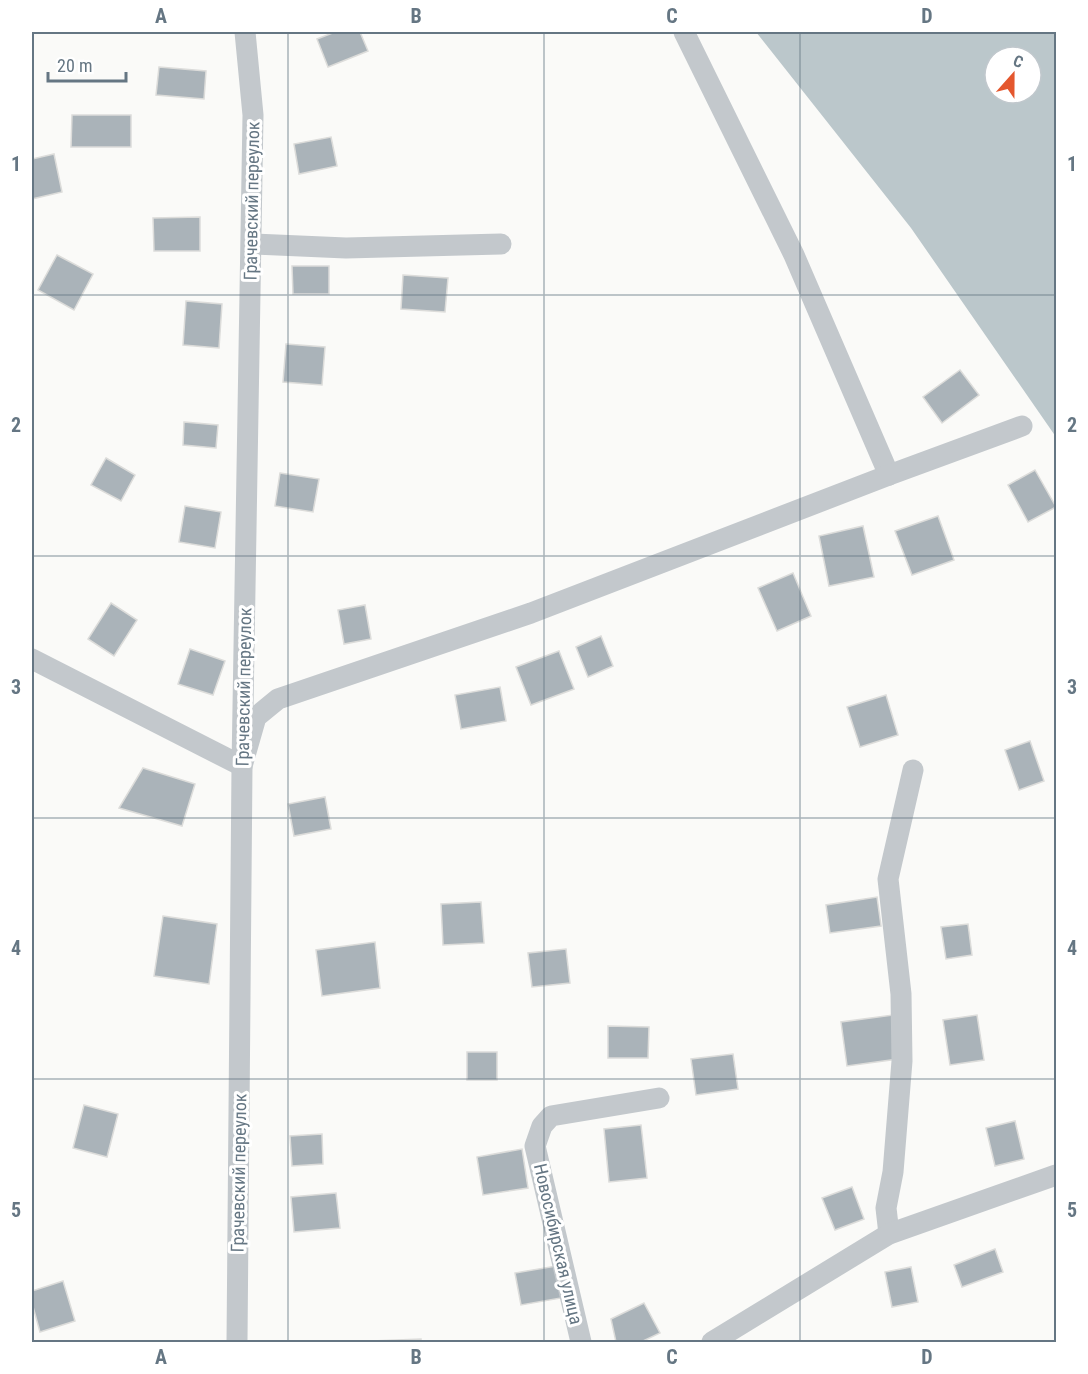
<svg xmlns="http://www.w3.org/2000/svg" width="1088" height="1374" viewBox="0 0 1088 1374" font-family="'Roboto Condensed',sans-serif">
<rect width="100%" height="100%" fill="#fafaf8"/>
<!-- water -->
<path fill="#bbc7cb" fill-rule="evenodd" d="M756,32H1056V437L911,228ZM995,57H1031V93H995Z"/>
<!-- building -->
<g fill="#aab3b9" stroke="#dcdcda" stroke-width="1.5">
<path d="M335,32H360L368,51L328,67L317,39Z"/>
<path d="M159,67L206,71L204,99L156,95Z"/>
<path d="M72,115H131V147H71Z"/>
<path d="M331,137L337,166L299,174L294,144Z"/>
<path d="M54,154L62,192L32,199V159Z"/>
<path d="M200,217V251H154L153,218Z"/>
<path d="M57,255L93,274L74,310L38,290Z"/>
<path d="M292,266H329V294H293Z"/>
<path d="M403,275L448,278L445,312L401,309Z"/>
<path d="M186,301L222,304L219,348L183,345Z"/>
<path d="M286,344L325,347L322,385L283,382Z"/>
<path d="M960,370L979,395L942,423L923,397Z"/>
<path d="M184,422L218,425L216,448L183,445Z"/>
<path d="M106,458L135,475L121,501L91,485Z"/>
<path d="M1035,470L1056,507L1028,522L1008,485Z"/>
<path d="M280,473L319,479L313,512L275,506Z"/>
<path d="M185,506L221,512L215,548L179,542Z"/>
<path d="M938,516L954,560L912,575L895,531Z"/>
<path d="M863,526L874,577L829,586L819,536Z"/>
<path d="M793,573L811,616L777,631L758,588Z"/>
<path d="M111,603L137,620L114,656L88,639Z"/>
<path d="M365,605L371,639L344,644L338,610Z"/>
<path d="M601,636L613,666L588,677L576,647Z"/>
<path d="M190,649L225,661L213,695L178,684Z"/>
<path d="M559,651L574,689L531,705L516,667Z"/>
<path d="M500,687L506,721L461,729L455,695Z"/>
<path d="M886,695L898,735L860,747L847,707Z"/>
<path d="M1030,741L1044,781L1019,790L1005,750Z"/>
<path d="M143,768L195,784L182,826L119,808Z"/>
<path d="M325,797L331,829L294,836L288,804Z"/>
<path d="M877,897L881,926L830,933L826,905Z"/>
<path d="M481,902L484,943L443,945L441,904Z"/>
<path d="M163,916L217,924L209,984L154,976Z"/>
<path d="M968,924L972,955L946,959L941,927Z"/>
<path d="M375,942L380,988L322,996L316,950Z"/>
<path d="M566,949L570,983L532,987L528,953Z"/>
<path d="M893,1015L898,1059L847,1066L841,1022Z"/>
<path d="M977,1015L984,1060L950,1065L943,1020Z"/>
<path d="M608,1026L649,1027L648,1058H608Z"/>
<rect x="467" y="1052" width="30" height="28"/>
<path d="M733,1054L738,1089L696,1095L691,1059Z"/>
<path d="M84,1105L118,1114L107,1157L73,1148Z"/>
<path d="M1015,1121L1024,1159L995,1166L986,1128Z"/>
<path d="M641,1125L647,1178L609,1182L604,1129Z"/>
<path d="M322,1134L323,1164L292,1166L290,1136Z"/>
<path d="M522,1149L528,1188L483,1195L477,1157Z"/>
<path d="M852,1187L864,1219L835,1230L822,1198Z"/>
<path d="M336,1193L340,1228L294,1232L291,1197Z"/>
<path d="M995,1249L1003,1272L962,1287L954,1265Z"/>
<path d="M556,1266L561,1298L521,1305L515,1273Z"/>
<path d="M911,1267L918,1302L892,1307L885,1272Z"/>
<path d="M63,1281L75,1321L40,1332L32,1303V1291Z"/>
<path d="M644,1303L660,1333L641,1342H616L611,1319Z"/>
<path d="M421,1339V1342H374L373,1341Z"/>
</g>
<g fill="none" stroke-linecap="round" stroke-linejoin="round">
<!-- minor -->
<g stroke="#c3c8cc" stroke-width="21">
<path d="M684,32L794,255L889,475"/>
<path d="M252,244L346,248L501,244"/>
<path d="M32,659L242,766L256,717L278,699L531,613L889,475L1022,426"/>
<path d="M889,1234L886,1208L893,1172L902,1061L901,994L888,879L913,770"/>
<path d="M237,1342L242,766L253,115L245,32"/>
<path d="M581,1342L535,1146L542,1126L551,1116L659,1098"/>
<path d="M712,1342L889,1234L1056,1175"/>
</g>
</g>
<!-- grid -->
<path fill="none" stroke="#657683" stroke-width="1.5" stroke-opacity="0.55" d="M288,32V1342M544,32V1342M800,32V1342M32,295H1056M32,556H1056M32,818H1056M32,1079H1056"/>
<g text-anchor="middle" stroke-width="6" stroke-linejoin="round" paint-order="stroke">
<!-- street labels -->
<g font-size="18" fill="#657683" stroke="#fff">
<text transform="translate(252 201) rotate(-89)" y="6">Грачевский переулок</text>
<text transform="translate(244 687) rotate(-89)" y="6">Грачевский переулок</text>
<text transform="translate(239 1173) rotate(-89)" y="6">Грачевский переулок</text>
<text transform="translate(558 1244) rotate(77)" y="6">Новосибирская улица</text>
</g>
</g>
<!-- border -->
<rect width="1088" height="1374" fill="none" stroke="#ffffff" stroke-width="66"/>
<!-- north arrow -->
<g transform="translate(1013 75) rotate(21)"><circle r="28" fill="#ffffff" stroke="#c1c8cd" stroke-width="1.5"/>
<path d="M0-4.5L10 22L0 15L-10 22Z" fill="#e4572e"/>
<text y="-9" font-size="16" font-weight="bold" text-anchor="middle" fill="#657683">С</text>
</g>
<!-- scale -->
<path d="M48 72v9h78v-9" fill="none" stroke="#657683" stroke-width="3"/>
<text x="57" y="72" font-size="18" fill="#657683" stroke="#ffffff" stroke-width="4.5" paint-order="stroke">20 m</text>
<rect x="33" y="33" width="1022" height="1308" fill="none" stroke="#657683" stroke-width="2"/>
<g font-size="20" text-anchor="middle" font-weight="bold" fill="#657683">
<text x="161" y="23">A</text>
<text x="416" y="23">B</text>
<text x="672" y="23">C</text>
<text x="927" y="23">D</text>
<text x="16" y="171">1</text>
<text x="1072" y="171">1</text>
<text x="16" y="432">2</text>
<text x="1072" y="432">2</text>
<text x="16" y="694">3</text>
<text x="1072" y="694">3</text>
<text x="16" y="955">4</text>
<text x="1072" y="955">4</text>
<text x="16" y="1217">5</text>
<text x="1072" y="1217">5</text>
<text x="161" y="1364">A</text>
<text x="416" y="1364">B</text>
<text x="672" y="1364">C</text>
<text x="927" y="1364">D</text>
</g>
</svg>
